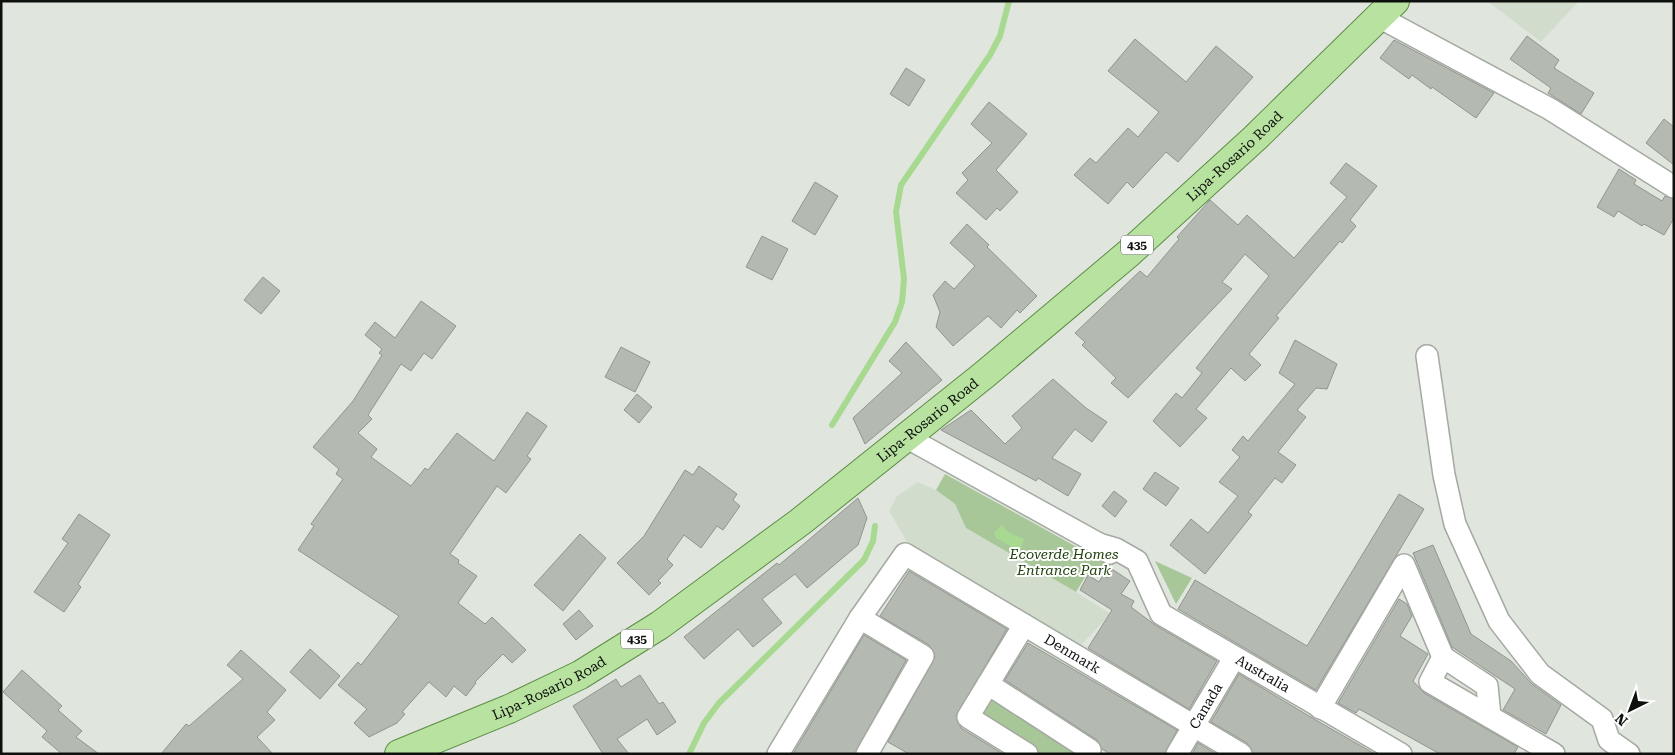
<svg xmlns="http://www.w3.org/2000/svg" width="1675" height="755" viewBox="0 0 1675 755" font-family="'Roboto Serif',serif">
<rect width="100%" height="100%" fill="#e0e6de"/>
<!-- built -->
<g fill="#d2dccd">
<path d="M1487,1H1579L1541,42Z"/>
<path d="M918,482L936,490L955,504L966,528L1076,592L1111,614L1079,647L910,547L889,511L897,496Z"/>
</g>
<!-- green -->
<g fill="#a8c799">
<path d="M945,474L1111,566L1107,573L1088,572L1076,592L966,528L955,504L936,490Z"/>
<path d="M1155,561L1192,578L1176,604Z"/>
<path d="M988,684L1088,754H1027L968,717Z"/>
</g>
<!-- water -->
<path fill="#a8d990" d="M1002,525L1008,532L1024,539L1021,549H1016L996,538L994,533Z"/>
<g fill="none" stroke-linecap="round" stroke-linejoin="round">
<!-- stream -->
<g stroke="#a8d990" stroke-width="6">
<path d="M832,425L895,322L902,302L904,279L896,212L901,185L990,55L1000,36L1009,1"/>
<path d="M689,754L704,723L719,703L864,560L873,541L875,526"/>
</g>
</g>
<!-- building -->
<g fill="#b4bab2" stroke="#90968e">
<path d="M1527,36L1559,60L1554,68L1594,93L1581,114L1548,93L1551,88L1510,59Z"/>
<path d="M1135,39L1186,82L1216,46L1253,77L1178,162L1166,152L1133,188L1127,182L1108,204L1074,175L1090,158L1096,163L1128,128L1138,137L1159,112L1108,71Z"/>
<path d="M1394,40L1494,93L1476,118L1432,87L1431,89L1412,75L1409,79L1380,58Z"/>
<path d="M906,68L925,80L909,106L890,94Z"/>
<path d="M989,102L1027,134L996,170L1018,192L1000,211L997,208L986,220L956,193L968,180L962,173L992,143L971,124Z"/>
<path d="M1664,119L1674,127V165L1646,143Z"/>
<path d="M1346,163L1377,186L1350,220L1356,226L1342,243L1340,241L1276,316L1279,318L1249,354L1261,365L1245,381L1231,368L1196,409L1207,418L1180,447L1153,421L1176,393L1182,398L1202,373L1196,368L1269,276L1245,254L1222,282L1232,289L1128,398L1111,383L1116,378L1082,345L1085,342L1075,333L1140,271L1147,277L1179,239L1177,237L1210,200L1238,225L1247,215L1294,258L1347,197L1330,183Z"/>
<path d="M1619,169L1636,180L1634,184L1662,201L1665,196L1674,199V218L1664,235L1644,224L1642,226L1618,211L1614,217L1597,207Z"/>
<path d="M815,182L838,196L815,235L792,221Z"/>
<path d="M967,224L989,245L987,247L1037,296L1020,313L1017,310L1001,328L988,316L953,346L936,327L940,312L933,295L945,281L954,289L975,266L950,243Z"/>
<path d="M762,236L788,249L772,280L746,267Z"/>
<path d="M263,277L280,291L261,314L244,300Z"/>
<path d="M421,301L456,326L432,359L424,353L411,371L401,364L368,415L372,419L358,433L377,449L371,457L411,486L425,468L428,470L457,433L494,461L527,412L547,426L527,456L531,459L506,493L497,486L450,554L459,560L458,563L477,576L458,603L485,624L492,617L526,650L512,663L503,654L475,682L476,683L466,696L454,686L446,697L429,682L402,712L405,714L397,723L369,737L354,723L367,709L338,685L358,662L361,665L399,616L298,550L314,526L311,524L343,479L336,474L339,469L313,447L353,401L382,355L379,353L382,349L365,335L375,322L395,338Z"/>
<path d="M1295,340L1337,364L1327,389L1316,388L1297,410L1306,417L1278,452L1296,465L1282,483L1275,478L1248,512L1252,515L1205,574L1170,545L1191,519L1208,533L1238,496L1219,482L1240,457L1232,450L1243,436L1248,441L1295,384L1279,373Z"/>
<path d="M906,342L942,380L865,444L853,418L902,373L889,361Z"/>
<path d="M621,347L650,362L635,392L605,377Z"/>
<path d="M1053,379L1086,408L1107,422L1092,442L1075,429L1052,458L1081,474L1068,496L1038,478L1036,481L941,430L971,410L1005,444L1022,428L1012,416Z"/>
<path d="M637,394L652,407L639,423L624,410Z"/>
<path d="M699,466L737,494L733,500L740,506L723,530L717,526L701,548L684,535L667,559L673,565L658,581L661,583L649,595L617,563L644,536L685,470L693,475Z"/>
<path d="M1155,472L1179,488L1166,506L1143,489Z"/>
<path d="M1114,491L1127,501L1115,517L1102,506Z"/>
<path d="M1399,494L1424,509L1316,690L1178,609L1195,580L1307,646Z"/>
<path d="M858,498L867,518L858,545L807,588L795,574L762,599L782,623L753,647L738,629L704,659L684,637L777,563L779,565Z"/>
<path d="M79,514L110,535L78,584L81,587L64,612L34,592L68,543L62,539Z"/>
<path d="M580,534L606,558L563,611L534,585Z"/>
<path d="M1433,545L1471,634L1511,661L1532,684L1561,705L1546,734L1503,710L1515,689L1452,647L1413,553Z"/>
<path d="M1112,569L1130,581L1121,594L1134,601L1131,607L1155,625L1217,661L1189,709L1088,648L1112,610L1080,590L1088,575L1099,582L1103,575L1108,578Z"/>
<path d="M909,571L1007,629L956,716L961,728L1003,754H909L888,742L935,657L929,645L880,616Z"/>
<path d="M1399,599L1407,604L1412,616L1400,636L1428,654L1413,681L1424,693L1518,747L1514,754H1440L1359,709L1356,713L1338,703Z"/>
<path d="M579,610L593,626L576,640L563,624Z"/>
<path d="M864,635L906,660L855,754H793Z"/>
<path d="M1028,643L1177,730L1165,754H1110L1102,749L1097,740L1005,680Z"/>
<path d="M310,649L340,676L320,699L290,672Z"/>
<path d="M241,650L286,690L267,712L275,720L257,737L273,754H161L186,724L189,726L243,679L227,665Z"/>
<path d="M22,670L62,706L58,710L82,731L76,737L99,754H62L42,737L47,731L3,692Z"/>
<path d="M1239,674L1314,719L1375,754H1253L1247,743L1211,722Z"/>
<path d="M640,675L659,704L663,702L676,722L657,735L647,719L617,739L629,754H603L573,706L616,679L621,687Z"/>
<path d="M1198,743L1216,754H1192Z"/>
</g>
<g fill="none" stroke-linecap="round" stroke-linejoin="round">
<!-- street casing -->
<g stroke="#a4a9a2" stroke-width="24">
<g id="street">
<path d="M1379,17L1550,109L1674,187"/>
<path d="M1427,356L1444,475L1455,524L1499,621L1540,674L1602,719L1609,740L1629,754"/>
<path d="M906,437L1099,544L1110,553"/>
<path id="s1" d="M1099,544L1116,549L1137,561L1161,614L1401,754"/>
<path d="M860,618L923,656L867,754"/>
<path d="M1024,625L968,717L1027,754"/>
<path d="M1443,657L1430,682L1554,754"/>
<path d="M988,684L1090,750L1088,754"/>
<path d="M1320,708L1404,565L1443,657L1487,686L1490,716"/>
<path id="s2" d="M778,754L860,618L905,554L1241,754"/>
<path id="s3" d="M1177,754L1234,658"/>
</g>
</g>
<!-- primary casing -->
<g stroke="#5d8c44" stroke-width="30">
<g id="primary">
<path id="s4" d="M399,754L509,709L580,675L660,625L800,522L984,375L1129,253L1255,138L1395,1"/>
</g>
</g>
<!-- street -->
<use href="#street" stroke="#fff" stroke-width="21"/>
<!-- primary -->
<use href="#primary" stroke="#b8e2a0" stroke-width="28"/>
</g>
<g text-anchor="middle" stroke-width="4" stroke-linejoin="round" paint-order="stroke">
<!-- shield labels -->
<g fill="#fff" stroke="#565856" stroke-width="1">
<rect x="1121" y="235.5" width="32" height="19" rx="4"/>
<rect x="621" y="629.5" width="32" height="19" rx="4"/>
</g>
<g font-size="12" font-weight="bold" fill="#0e100d">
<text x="1137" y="249">435</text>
<text x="637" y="643">435</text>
</g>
<!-- street labels -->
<g font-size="14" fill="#0e100d" stroke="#fff">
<text dy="5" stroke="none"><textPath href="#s4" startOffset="1034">Lipa-Rosario Road</textPath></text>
<text dy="5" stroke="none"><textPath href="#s4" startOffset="629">Lipa-Rosario Road</textPath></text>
<text dy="5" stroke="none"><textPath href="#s2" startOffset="432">Denmark</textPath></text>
<text dy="5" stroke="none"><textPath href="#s1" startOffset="218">Australia</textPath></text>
<text dy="5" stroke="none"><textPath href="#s4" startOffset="164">Lipa-Rosario Road</textPath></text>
<text dy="5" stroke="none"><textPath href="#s3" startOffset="56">Canada</textPath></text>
</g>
<!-- park labels -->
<g font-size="14" font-style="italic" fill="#21400d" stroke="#fff">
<text x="1064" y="559">Ecoverde Homes<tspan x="1064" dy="16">Entrance Park</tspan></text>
</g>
</g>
<!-- border -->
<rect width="1675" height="755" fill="none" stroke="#0e100d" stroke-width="5"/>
<!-- north arrow -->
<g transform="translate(1630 710) rotate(222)" stroke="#ffffff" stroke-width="4" paint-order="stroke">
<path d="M0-4L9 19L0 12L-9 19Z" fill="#0e100d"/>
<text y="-8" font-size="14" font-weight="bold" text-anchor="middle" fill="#0e100d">N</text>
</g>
</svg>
